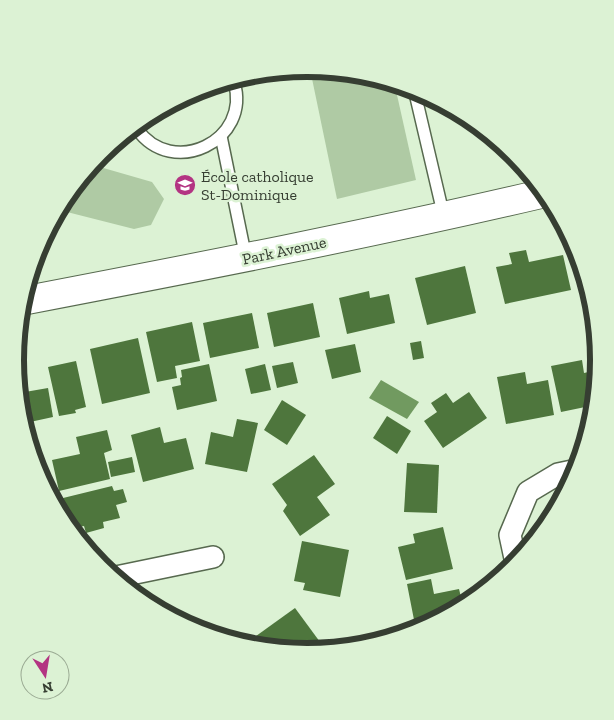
<svg xmlns="http://www.w3.org/2000/svg" width="614" height="720" viewBox="0 0 614 720" font-family="'Zilla Slab',serif">
<rect width="100%" height="100%" fill="#dcf2d4"/>
<!-- green -->
<g fill="#afcaa4">
<path d="M310,69L395,86L416,180L337,199Z"/>
<path d="M93,165L152,182L164,199L151,225L134,229L67,212L60,222L49,230Z"/>
</g>
<!-- water -->
<path fill="#719a60" d="M381,380L419,402L407,419L369,398Z"/>
<!-- building -->
<g fill="#4e763d">
<path d="M526,250L529,262L563,255L571,290L505,304L496,267L512,264L509,253Z"/>
<path d="M465,266L476,313L427,325L415,278Z"/>
<path d="M369,291L370,298L389,294L395,323L347,334L339,298Z"/>
<path d="M313,303L320,337L274,347L267,313Z"/>
<path d="M252,313L259,348L210,358L203,323Z"/>
<path d="M192,322L200,361L175,366L177,378L157,382L146,332Z"/>
<path d="M138,338L150,393L102,404L90,349Z"/>
<path d="M421,341L424,358L413,360L410,343Z"/>
<path d="M355,344L361,372L332,379L325,350Z"/>
<path d="M582,360L584,373L597,370L590,406L561,412L551,366Z"/>
<path d="M76,361L86,407L75,410L76,413L59,416L48,367Z"/>
<path d="M293,362L298,383L277,388L272,366Z"/>
<path d="M209,364L217,401L177,410L172,387L181,385L180,378L182,377L181,370Z"/>
<path d="M265,364L271,390L251,394L245,369Z"/>
<path d="M525,372L527,384L548,380L554,415L506,424L497,377Z"/>
<path d="M48,388L53,417L30,422L25,392Z"/>
<path d="M469,392L487,418L443,448L424,421L437,412L431,403L446,393L453,403Z"/>
<path d="M282,400L306,415L287,445L264,430Z"/>
<path d="M387,416L411,431L397,454L373,438Z"/>
<path d="M237,419L258,423L247,472L205,464L211,432L233,437Z"/>
<path d="M160,427L164,443L186,438L194,469L143,482L131,435Z"/>
<path d="M107,430L112,450L104,453L110,479L59,491L52,460L80,454L76,437Z"/>
<path d="M314,455L335,484L317,497L330,515L300,536L283,511L287,505L272,484Z"/>
<path d="M132,457L135,472L111,477L108,462Z"/>
<path d="M407,463L439,465L437,513L404,512Z"/>
<path d="M112,486L114,491L123,489L127,502L116,505L120,518L103,522L104,528L86,533L84,526L75,528L61,507L59,499Z"/>
<path d="M443,527L453,569L406,580L398,547L415,543L413,534Z"/>
<path d="M302,541L349,550L340,597L303,590L305,583L294,581Z"/>
<path d="M431,579L434,594L459,589L462,601L416,630L407,584Z"/>
<path d="M295,608L320,642L307,652L249,641Z"/>
</g>
<g fill="none" stroke-linecap="round" stroke-linejoin="round">
<!-- service casing -->
<g stroke="#57694f" stroke-width="14">
<g id="service">
<path d="M414,89L444,217"/>
<path d="M137,129C172,179 252,141 234,82"/>
<path d="M221,136L246,258"/>
</g>
</g>
<!-- minor casing -->
<g stroke="#57694f" stroke-width="24">
<g id="minor">
<path d="M516,563L510,535L528,492L558,474L577,470"/>
<path d="M116,577L213,557"/>
</g>
</g>
<!-- tertiary casing -->
<g stroke="#57694f" stroke-width="30">
<path id="tertiary" d="M27,300C199,267 370,234 541,194"/>
</g>
<!-- service -->
<use href="#service" stroke="#fff" stroke-width="11"/>
<!-- minor -->
<use href="#minor" stroke="#fff" stroke-width="21"/>
<!-- tertiary -->
<use href="#tertiary" stroke="#fff" stroke-width="28"/>
</g>
<!-- icons -->
<defs>
<g id="school-disc" transform="scale(1.125)"><circle r="9.5" fill="#b33482" stroke="#dcf2d4"/><path d="M0-5L7-2L0 1L-7-2ZM-4 1L0 2.5L4 1V4Q0 6-4 4Z" fill="#fff"/></g>
</defs>
<g fill-rule="evenodd">
<use href="#school-disc" x="185" y="185"/>
</g>
<g text-anchor="middle" stroke-width="5" stroke-linejoin="round" paint-order="stroke">
<!-- poi labels -->
<g font-size="16" fill="#363e32" stroke="#dcf2d4" text-anchor="start">
<text x="201" y="182">École catholique<tspan x="201" dy="18">St-Dominique</tspan></text>
</g>
<!-- street labels -->
<g font-size="16" fill="#363e32" stroke="#dcf2d4">
<text transform="translate(284 250) rotate(-12)" y="6">Park Avenue</text>
</g>
</g>
<!-- crop -->
<path d="M0 0H614V720H0ZM24 360a283 283 0 1 1 566 0a283 283 0 1 1-566 0Z" fill="#dcf2d4" fill-rule="evenodd"/>
<path fill="none" stroke="#363e32" stroke-width="6" d="M24 360a283 283 0 1 1 566 0a283 283 0 1 1-566 0Z"/>
<!-- north arrow -->
<g transform="translate(45 675) rotate(168)"><circle r="24" fill="#dcf2d4" stroke="#9aaa93"/>
<path d="M0-4L9 19L0 12L-9 19Z" fill="#b33482"/>
<text y="-8" font-size="14" font-weight="bold" text-anchor="middle" fill="#363e32">N</text>
</g>
</svg>
